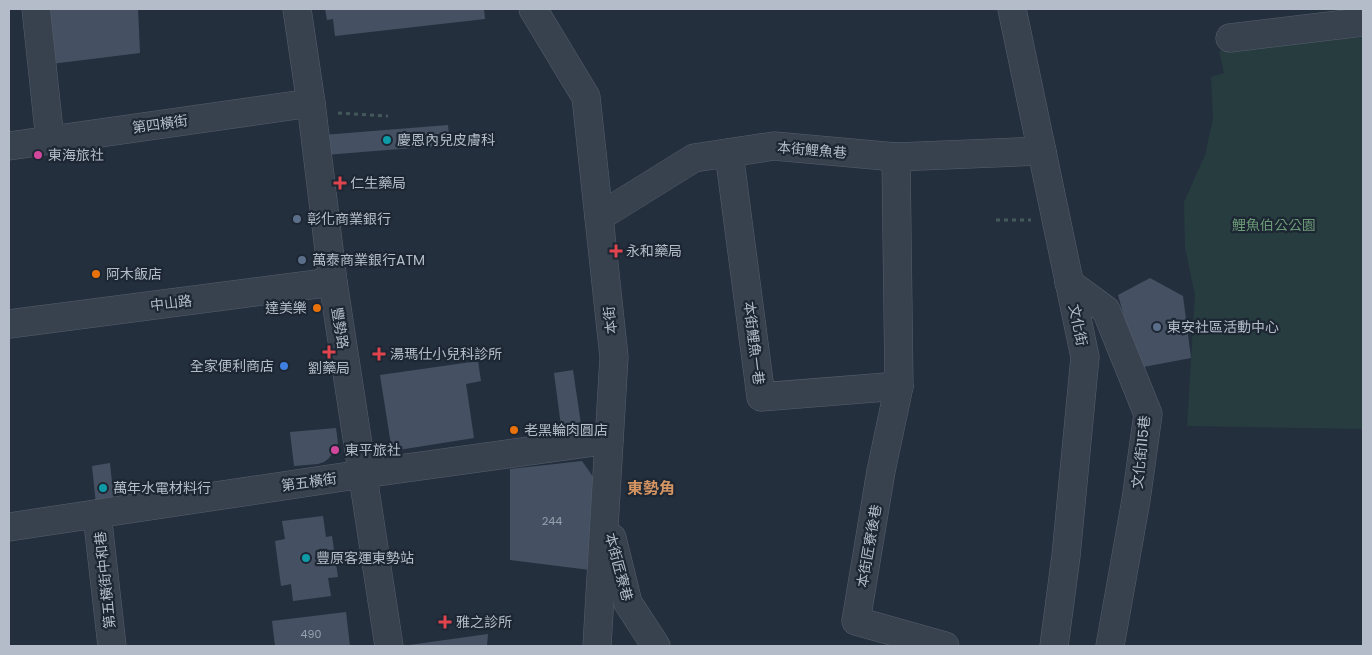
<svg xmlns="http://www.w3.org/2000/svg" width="1372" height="655" viewBox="0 0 1372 655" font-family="Poppins,'Noto Sans TC',sans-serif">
<rect width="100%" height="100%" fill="#242f3e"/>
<!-- green -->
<path fill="#263c3f" d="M1363,37V429L1187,426L1195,295L1185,248L1184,202L1205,155L1213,119L1211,77L1224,73L1219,51Z"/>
<!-- building -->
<g fill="#455162">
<path d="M44,9H138L140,53L51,64Z"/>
<path d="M325,9H484L485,19L335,36L333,19L327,20Z"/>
<path d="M448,125L450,145L325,155L323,135Z"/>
<path d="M1150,278L1183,296L1191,358L1138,368L1118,295Z"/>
<path d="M478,361L481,381L466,384L474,438L392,451L380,375Z"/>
<path d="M573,370L583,438L563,441L554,373Z"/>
<path d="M336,428L338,443L333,453L328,459L324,462L318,464L294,466L290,432Z"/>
<path d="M582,461L596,481L590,570L510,560V469Z"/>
<path d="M110,463L115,511L97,514L92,466Z"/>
<path d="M323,516L326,537L332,536L338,577L328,578L331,596L293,601L291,584L281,586L275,541L285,539L282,521Z"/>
<path d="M346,612L350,646H275L272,621Z"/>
<path d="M488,634L487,646H409V645Z"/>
</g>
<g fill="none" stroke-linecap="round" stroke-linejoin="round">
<!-- minor casing -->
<g stroke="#565f6c" stroke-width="29">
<g id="minor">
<path d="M36,9L50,140"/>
<path d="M297,9L311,103L333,282L389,646"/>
<path d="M533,9L586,97L614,357L597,646"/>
<path d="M1012,9L1085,357L1066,556L1054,646"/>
<path d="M1230,38L1363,22"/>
<path d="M9,146L311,103"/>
<path d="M729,153L761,397L899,386"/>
<path d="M896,157L899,386L881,471L856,621L945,646"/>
<path d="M599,217L694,158L774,146L896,157L1042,151"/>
<path d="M1069,283L1106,310L1148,414L1136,500L1110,646"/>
<path d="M9,324L333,282"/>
<path d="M97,514L112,646"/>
<path d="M9,527L363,474L609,440"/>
<path d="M612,538L628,603L656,646"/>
</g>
</g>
<!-- path -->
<g stroke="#44595c" stroke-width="3" stroke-dasharray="4 4" stroke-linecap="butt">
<path d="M338,113L388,116"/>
<path d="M996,220H1031"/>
</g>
<!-- minor -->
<use href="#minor" stroke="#38414e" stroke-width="28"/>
</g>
<!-- markers -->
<g fill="#0f9aa8" stroke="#1d2633" stroke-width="2">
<circle cx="387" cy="140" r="5"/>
<circle cx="103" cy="488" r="5"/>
<circle cx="306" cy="558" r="5"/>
</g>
<g fill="#d1479c" stroke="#1d2633" stroke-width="2">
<circle cx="38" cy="155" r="5"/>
<circle cx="335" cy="450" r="5"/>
</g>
<g fill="#e0444e" stroke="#1d2633" stroke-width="2">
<path d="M337.5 175.5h5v5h5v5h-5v5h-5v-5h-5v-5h5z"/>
<path d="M613.5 243.5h5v5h5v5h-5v5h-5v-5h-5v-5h5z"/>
<path d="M326.5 344.5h5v5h5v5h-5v5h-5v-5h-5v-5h5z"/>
<path d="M376.5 346.5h5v5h5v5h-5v5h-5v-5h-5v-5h5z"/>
<path d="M442.5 614.5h5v5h5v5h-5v5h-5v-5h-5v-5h5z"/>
</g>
<g fill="#5c6f8a" stroke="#1d2633" stroke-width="2">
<circle cx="297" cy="219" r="5"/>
<circle cx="302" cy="260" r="5"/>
<circle cx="1157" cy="327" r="5"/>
</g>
<g fill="#e8710a" stroke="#1d2633" stroke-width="2">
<circle cx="96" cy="274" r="5"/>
<circle cx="317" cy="308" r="5"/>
<circle cx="514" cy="430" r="5"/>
</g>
<circle fill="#3f7fe0" stroke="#1d2633" stroke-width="2" cx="284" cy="366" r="5"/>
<g text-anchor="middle" stroke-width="4.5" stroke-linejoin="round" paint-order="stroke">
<!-- number labels -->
<g font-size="11" fill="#98a1af">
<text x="552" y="525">244</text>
<text x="311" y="638">490</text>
</g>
<!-- street labels -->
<g font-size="14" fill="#b4bcc9" stroke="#1d2633">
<text transform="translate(160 124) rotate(-8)" y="5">第四橫街</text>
<text transform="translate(812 150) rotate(5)" y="5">本街鯉魚巷</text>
<text transform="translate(171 303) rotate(-7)" y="5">中山路</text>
<text transform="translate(610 320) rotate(-96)" y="5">本街</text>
<text transform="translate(1078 325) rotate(78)" y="5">文化街</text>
<text transform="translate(340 328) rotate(81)" y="5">豐勢路</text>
<text transform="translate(754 343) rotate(83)" y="5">本街鯉魚一巷</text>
<text transform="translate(1141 452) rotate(-84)" y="5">文化街115巷</text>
<text transform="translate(309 482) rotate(-8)" y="5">第五橫街</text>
<text transform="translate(869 546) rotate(-80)" y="5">本街匠寮後巷</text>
<text transform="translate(619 567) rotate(75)" y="5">本街匠寮巷</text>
<text transform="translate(105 580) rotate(-96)" y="5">第五橫街中和巷</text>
</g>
<!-- poi labels -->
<g font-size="14" fill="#b4bcc9" stroke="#1d2633" text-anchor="start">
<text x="397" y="145">慶恩內兒皮膚科</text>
<text x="48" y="160">東海旅社</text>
<text x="350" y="188">仁生藥局</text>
<text x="307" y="224">彰化商業銀行</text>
<text x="626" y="256">永和藥局</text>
<text x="312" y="265">萬泰商業銀行ATM</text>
<text x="106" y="279">阿木飯店</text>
<text x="307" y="313" text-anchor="end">達美樂</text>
<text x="1167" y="332">東安社區活動中心</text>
<text x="390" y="359">湯瑪仕小兒科診所</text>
<text x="274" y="371" text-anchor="end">全家便利商店</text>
<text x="329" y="373" text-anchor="middle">劉藥局</text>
<text x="524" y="435">老黑輪肉圓店</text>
<text x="345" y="455">東平旅社</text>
<text x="113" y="493">萬年水電材料行</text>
<text x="316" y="563">豐原客運東勢站</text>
<text x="456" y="627">雅之診所</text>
</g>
<!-- park labels -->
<g font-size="14" fill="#6b9a76" stroke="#1d2633">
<text x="1274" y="230">鯉魚伯公公園</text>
</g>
<!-- quarter labels -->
<g font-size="16" font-weight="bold" fill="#d59563" stroke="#1d2633">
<text x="651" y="494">東勢角</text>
</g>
</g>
<!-- border -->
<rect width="1372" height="655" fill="none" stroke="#b4bcc9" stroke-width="20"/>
</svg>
